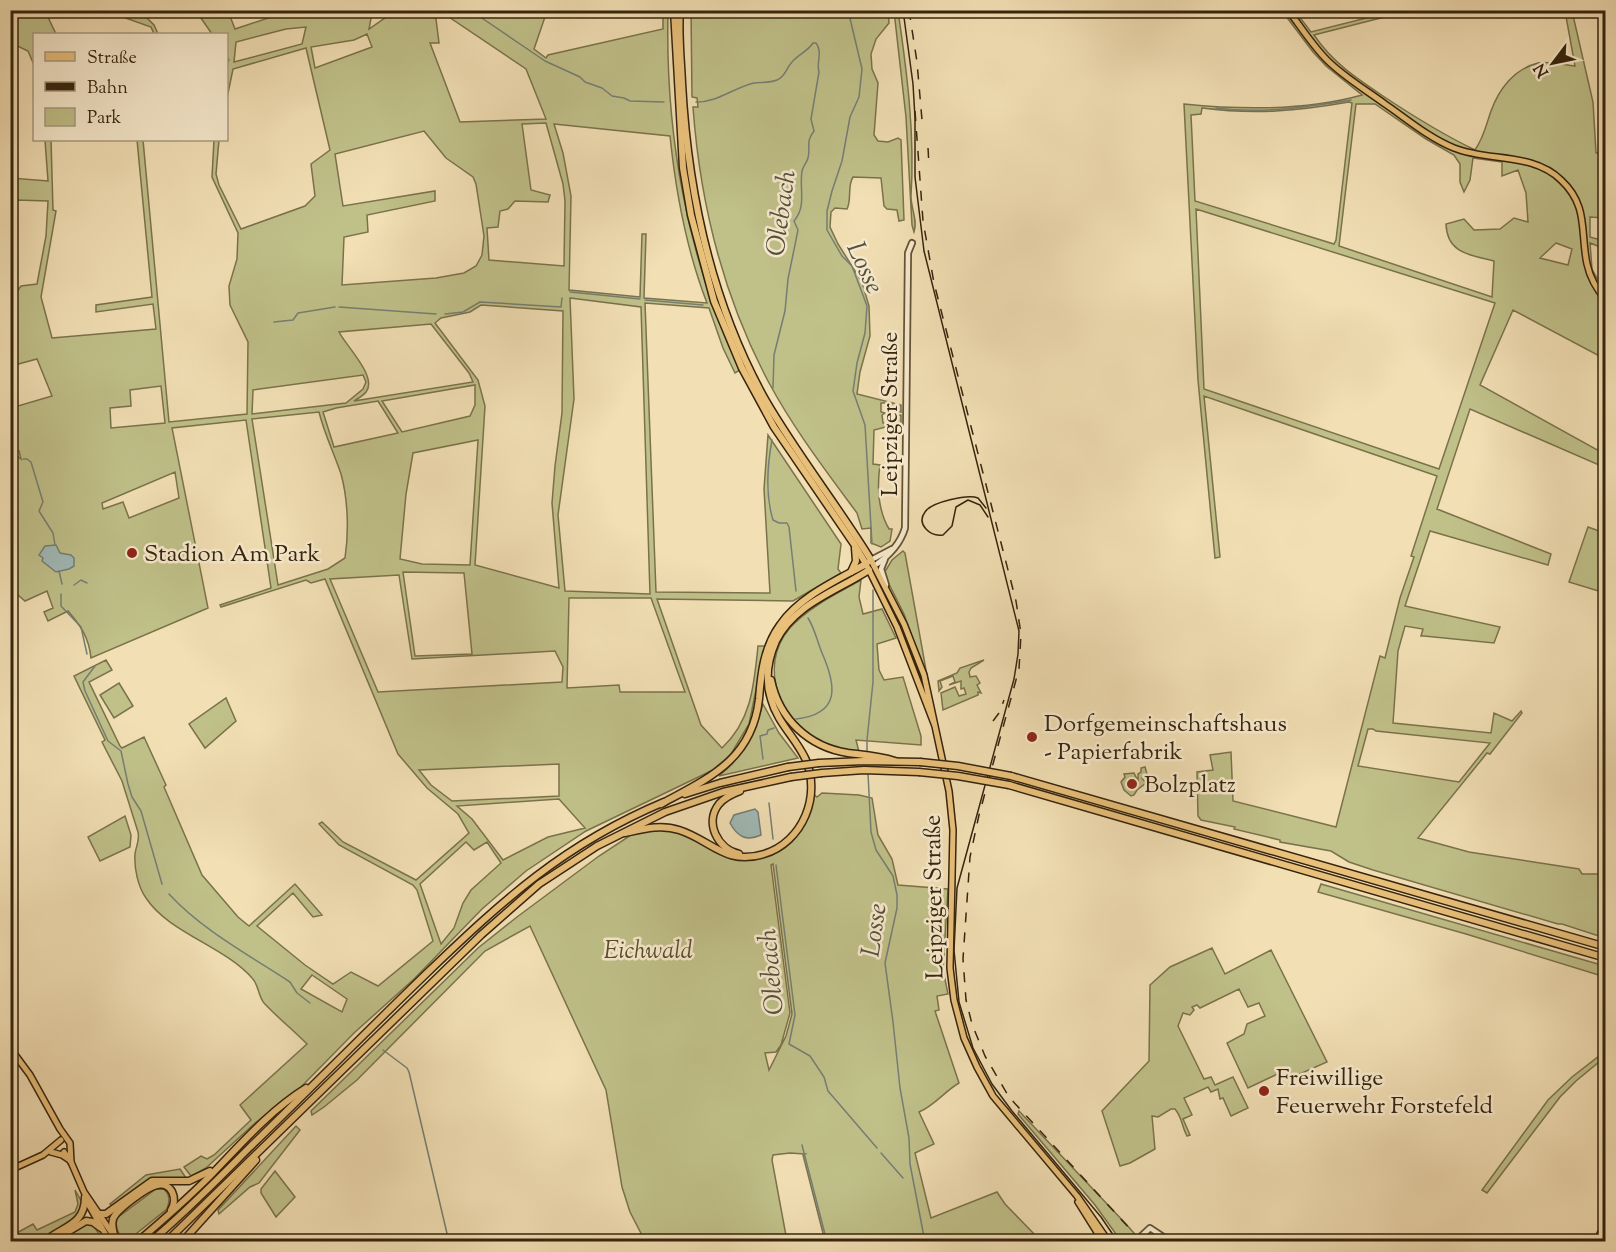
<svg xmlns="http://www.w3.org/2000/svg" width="1616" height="1252" viewBox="0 0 1616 1252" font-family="'Sorts Mill Goudy',serif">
<rect width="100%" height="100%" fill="#f2dfb4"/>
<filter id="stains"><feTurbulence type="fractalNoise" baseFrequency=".00333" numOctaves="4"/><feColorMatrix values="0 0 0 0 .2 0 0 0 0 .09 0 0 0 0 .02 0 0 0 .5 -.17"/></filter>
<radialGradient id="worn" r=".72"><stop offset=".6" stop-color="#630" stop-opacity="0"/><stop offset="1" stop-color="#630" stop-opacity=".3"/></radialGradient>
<!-- green -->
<g fill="#c0c089" stroke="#7a724b" stroke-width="1.5" fill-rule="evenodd">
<path d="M11,10L45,11L56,34H34V65L28,51L11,43Z"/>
<path d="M106,11H140L154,25L158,34H154L151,27Z"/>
<path d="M196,11H228L235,29L289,11H317L319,14L336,11H368L371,18L369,29L395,11H427L436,19L439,43H430L460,122L546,119L526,69L440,11H547L534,49L546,58L548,55L663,29V11H668C665,133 687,259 740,370L735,373L723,348L709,308L645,303L656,592L770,593L764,489L768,435L841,544L838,569L841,573L793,601L657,599L701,725L722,748C752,720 754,684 758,646H765L749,724L731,754L713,770L586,831L526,871L482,909L414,979L354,1033L301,1087L254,1124L206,1168L191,1176L184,1167L201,1156L207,1159L214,1155L251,1120L240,1105L307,1044C293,1030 277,1017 264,1003C258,996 259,985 252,978C224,946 169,933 146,898C138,887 134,868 135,854C136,846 140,840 138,832L122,781L102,742L105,740L74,676L106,660L112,670L89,682L120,746L122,748L144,737L166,785L164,787L202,875L238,917L249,926L295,884L322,915L313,917L293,893L257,926L305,965L333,984L351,972L378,986L433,941L417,890L413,885L339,845L319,824L322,822L343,842L416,880L469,833L458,814L427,788L398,754L325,579L311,583L306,580L221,607L220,605L271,588L246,420L172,428L208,608L91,658C89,638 81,626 68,611L48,621L44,612L53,608L47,591L25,601L11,589V458L16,455L21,459L19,451L14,452L11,448V408L52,396L37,359L11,366V293H16L21,286L37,284L46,236L48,201L16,200L11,222V178L48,181L45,140H51L53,210L56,211L41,297L52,338L156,329L153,304L96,312V305L152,297L137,140H143L169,422L247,414L248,342L230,305L229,286L237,259L238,233L212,177L214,140H219L216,174L219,185L241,229L305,206L315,196L311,164L330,150L306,48L233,69L227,98V64L229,60L227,56L226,34H212ZM306,27L302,44L234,62L236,42L286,29ZM367,34L372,47L315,68L311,47L354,40ZM546,123L563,184L565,201L564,266L489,260L487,228L498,227L500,211L508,209L515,201L548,202L550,195L531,190L522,124ZM554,124L670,136C676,194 686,249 707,303L644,298L646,234H642L640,297L569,290L571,196L563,153ZM424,131L446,158L473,177L476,184L484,236L482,255L476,266L464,273L436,278L342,285L344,237L368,232L367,215L435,201V191L343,206L335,154ZM570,298L641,307L650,594L565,591L558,515L574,399ZM481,305L563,311L562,413L555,466L552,503L559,588L475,565L485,406L478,380L435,323L441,318L470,312ZM431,324L469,373L473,382L354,401C357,399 363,396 366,392C378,377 346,346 339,332ZM363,375L366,382L363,389L346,403L252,414L253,390ZM475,385V405L470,416L402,432L382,401ZM161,386L165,423L111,428L110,408L131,406L130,390ZM378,401L398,433L334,447L323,412L336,408ZM319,412C324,433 334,453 341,474C348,499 349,532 345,558L328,569L278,585L252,419ZM478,440L470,565L422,564L400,559L406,494L413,453ZM175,472L179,498L129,518L123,502L103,509L102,503ZM403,572L464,573L472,654L415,656ZM399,575L412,659L555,651L563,667L562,682L378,692L330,579ZM569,598H651L685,692H620L619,685L567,688ZM559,764V796L452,801L431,785L419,770ZM559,799L585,828L548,837L503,860L472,819L457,806ZM466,842L474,850L487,842L501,863L471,890L463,903L454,928L441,944L420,884ZM312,975L347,999L342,1012L301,989Z"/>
<path d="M691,11H888L889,23L876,39L871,54L872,69L878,83L874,135L878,141L888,142L898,138L901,140L904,220L899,221L897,210L887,209L884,206L881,178L853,177C847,186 852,199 847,209L835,208L831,212L830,227L838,244L862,282L869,306L870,336L860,372L857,394L901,405V412L893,410L891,403H881V412L885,413L882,415L883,423H892V416L901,415V423L874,430L873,464L880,465C877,486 878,510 889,529H892L890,541L881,547L871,543V528L862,529L857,513C826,471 793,428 768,381C723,296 700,203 693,107H698L697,98L692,97Z"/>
<path d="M894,11H898C907,72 915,135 911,196C911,209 918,221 914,232L912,225L906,117Z"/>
<path d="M1282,11H1295L1311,32L1394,11H1408L1314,35C1332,62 1356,78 1383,96C1413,116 1442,134 1475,150C1484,137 1486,125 1491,111C1499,89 1514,69 1538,63C1549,61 1564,65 1575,66L1565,11H1572L1593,102L1596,153L1605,152V218L1590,217V237L1604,241L1605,226V249L1590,243L1592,269L1605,293V359L1513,310L1480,385L1603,453L1599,465L1470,409L1437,509L1551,554L1548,565L1430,531L1405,606L1500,627L1494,643L1424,636H1421L1423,629L1405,626L1398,651L1393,723L1491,733L1494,713L1512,721L1521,711L1522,713L1490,754L1487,753L1418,838L1469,852L1579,869L1582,874H1605V938L1562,924H1558L1373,870L1349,862L1331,851L1280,842V840L1234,829L1235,827L1201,820L1198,816L1197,772L1213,770L1210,755L1231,752L1233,801L1336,827L1380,656L1385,658L1400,598L1414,557L1411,556L1437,476L1204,396L1220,557L1215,558L1198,380L1184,104C1243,110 1305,111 1362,95L1326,66L1313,52ZM1349,102L1352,103L1336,240L1334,244L1195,201L1191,115L1201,114L1202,108C1255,115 1297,111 1349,102ZM1356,104H1375L1426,139L1454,155L1460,164V182L1464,192L1470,180L1473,158L1502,162V176L1518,170L1526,193L1528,222L1514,218L1500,229L1474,230L1464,219L1446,224C1447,254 1471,255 1494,261L1492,297L1339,246ZM1196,209L1495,303L1439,469L1204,389ZM1556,243L1572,249L1568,265L1540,258ZM1368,729H1373L1376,731L1490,743L1459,782L1358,766Z"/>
<path d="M1588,527L1605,533V593L1569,582Z"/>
<path d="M903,551L905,553L928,681L904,614L884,574L883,570H886L892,560Z"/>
<path d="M861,580L859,597L863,614L882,609L896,638L877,644L879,670L884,680L903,677L921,736V745L856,740L859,752C848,750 834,749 823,744C781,723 757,668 789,629C807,608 838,593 861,580Z"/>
<path d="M984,660L971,668L969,672L970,677L976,676L980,683L977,685L981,693L978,692V695L943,710L941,693L955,687L959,696L966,694L964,688L961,689V681L949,685L955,682L953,676L940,681L942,687L939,691L938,681L957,673L960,668Z"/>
<path d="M119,683L133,706L114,718L100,695Z"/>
<path d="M226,698L236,721L205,748L189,724Z"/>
<path d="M763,704L779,733L798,758L719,776C743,756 755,733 763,704Z"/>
<path d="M1145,767L1147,774L1142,778L1146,783L1137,790L1134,795L1131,796L1124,790L1121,782L1125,777L1124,774L1134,773L1138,781V774L1141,772V768Z"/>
<path d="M822,793L859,795L872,798L878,835L892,859L898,885L948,889L943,970L948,994L937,996L939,1010L935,1011L959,1083C945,1091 934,1106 919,1112L934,1144L915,1153L931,1218L997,1192L1005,1204L1039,1239L1033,1242L825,1241L803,1155L805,1154L790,1153L773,1155L772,1160L787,1241H645L630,1212L622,1187L606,1090L530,926L485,951L357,1080L324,1107L312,1115L311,1111L478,948L517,917L599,856L631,835L653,830H671L687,835L723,855L746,859L790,840L813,794L817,797ZM773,864L792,1014L786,1036L769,1070L765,1053L776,1052L781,1045L790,1013L771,865Z"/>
<path d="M125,816L131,835L130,847L100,861L88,837Z"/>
<path d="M1321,884L1605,966V977L1466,934L1318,892Z"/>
<path d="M1212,948L1225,974L1271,950L1327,1062L1293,1077L1288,1069L1248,1088L1227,1043L1244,1034L1247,1024L1265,1016L1259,1003L1248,1007L1239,989L1200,1008L1197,1005L1192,1007L1194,1010L1190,1015L1183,1013L1178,1026L1204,1079L1211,1077L1215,1085L1233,1077L1248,1108L1231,1116L1223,1098L1220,1099L1218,1089L1211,1092L1208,1087L1184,1098L1192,1115L1183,1119L1190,1135L1187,1136C1181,1125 1183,1119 1175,1109H1171L1158,1117L1152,1116L1155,1149L1130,1163L1120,1166L1102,1111L1149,1061L1150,985L1170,967Z"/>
<path d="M1603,1053L1605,1057L1576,1081L1560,1097L1487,1193L1482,1190L1548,1100L1572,1077Z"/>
<path d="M1019,1111L1126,1224L1134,1233L1135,1238L1128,1241H1121L1095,1205L1018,1114Z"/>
<path d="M296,1126L300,1130L259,1183L250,1187L219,1214L218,1210Z"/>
<path d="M180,1169L186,1178H155L145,1182L112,1207L110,1204L146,1175Z"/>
<path d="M275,1171L295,1197L276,1217L261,1193V1189Z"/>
<path d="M156,1189H164C170,1195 170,1200 167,1209L127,1241H124C119,1235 114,1227 117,1218Z"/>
<path d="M75,1190L83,1204L77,1218L40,1241L11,1242V1235L15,1234L33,1224L37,1230L75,1212L78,1204Z"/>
<path d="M89,1224L95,1228L104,1241L59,1242L83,1226Z"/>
</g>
<!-- water -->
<g fill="#a0bab8" stroke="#757e74" stroke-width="1.5">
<path d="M56,545L60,553L71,555L74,558V566L69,569L56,572L42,561L43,558L39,555L45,546Z"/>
<path d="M755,809L758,812L761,835C746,842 737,836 730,823L734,815Z"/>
</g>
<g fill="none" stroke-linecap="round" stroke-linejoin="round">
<!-- stream -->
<g stroke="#757e74" stroke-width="1.5">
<path d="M470,10L545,61L580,77L585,82L602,88L612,96L624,98L630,101L664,102"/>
<path d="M848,10L862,69L859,97L850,117L842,161L832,191L827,211V230L842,256L852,266L867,306L865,333L857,363L853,391L865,425L872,544"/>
<path d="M696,102C716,103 733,88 754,83C761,82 770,83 777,80C786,76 786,68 792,62C798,55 808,51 813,43H816C823,52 816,63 819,72L811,119L814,131C805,143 811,145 808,158C807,162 803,166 802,171C799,188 807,206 794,221L798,230L788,279L785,311L774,355L773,388"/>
<path d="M1216,108C1262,114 1306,107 1351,100"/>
<path d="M570,292L640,299"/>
<path d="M645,300L703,305"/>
<path d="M339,307L436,314"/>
<path d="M445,314L463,312L480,302L561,307L562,298"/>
<path d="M274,322L293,320L298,313L335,307"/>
<path d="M772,440C767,467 765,494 773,520L779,523H787L789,527L796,591"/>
<path d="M10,441L16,445"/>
<path d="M23,459H27L31,462L43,502L39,511L53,533L55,545"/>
<path d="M59,571L62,584"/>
<path d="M74,585L81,580L87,583"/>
<path d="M61,594V606L81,627L87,654"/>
<path d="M95,666L83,682L85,691L108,741L121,751L128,784L132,797L141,811L162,884"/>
<path d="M796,719C840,714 837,687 822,653C817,641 815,629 808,618"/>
<path d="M867,754V740L873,682V590"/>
<path d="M763,759L760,736L767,734L768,730L774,728"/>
<path d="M868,774L871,832L876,850L893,876L897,895V908L885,963L893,1022L900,1088L909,1138L910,1164L925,1242"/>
<path d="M769,803L773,839"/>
<path d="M776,865L795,1015L789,1044L810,1056L824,1077L828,1091L877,1148"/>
<path d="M169,894C202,930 249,955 290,982L297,993L310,1003"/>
<path d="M383,1050L407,1068L409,1072L449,1242"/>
<path d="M802,1145L827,1242"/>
<path d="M881,1153L903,1178"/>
</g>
<!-- minor casing -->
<g stroke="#645337" stroke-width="8">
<g id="minor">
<path d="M885,559L881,569L886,585"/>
<path d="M871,560L892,549"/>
<path d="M874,566C889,556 900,545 905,528L908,253L912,243"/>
<path d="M1135,1242L1150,1228L1171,1242"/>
<path d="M1142,1242L1151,1238"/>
</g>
</g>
<!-- major casing -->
<g stroke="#35240d" stroke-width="8">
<g id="major">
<path d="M1288,10C1301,27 1312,45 1327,60C1344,77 1366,90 1385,104C1407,119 1429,138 1454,148C1489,162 1532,152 1561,180C1589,206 1580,232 1587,264C1590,278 1597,290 1606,300"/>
<path d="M935,726L897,627L866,564L871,560L904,624L924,675L949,791L953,830L950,968L954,1000L964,1038L977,1067L993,1096L1077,1196L1109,1242"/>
<path d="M10,1048L30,1075L60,1129L70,1143L71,1162"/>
<path d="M51,1152L62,1155L68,1159"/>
<path d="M64,1152L71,1162L84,1192L118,1242"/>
<path d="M10,1170L43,1155L61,1140"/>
<path d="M87,1202L110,1242"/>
<path d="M1078,1202L1103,1242"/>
<path d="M1596,1242L1606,1222"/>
</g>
</g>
<!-- highway casing -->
<g stroke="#35240d" stroke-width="9">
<g id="highway">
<path d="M680,10C678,35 681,59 682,83C688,194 711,303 766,401C798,456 838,506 871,560"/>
<path d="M851,572L856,561L855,548"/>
<path d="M771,680C779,719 809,747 848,753C864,755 879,756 895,761"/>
<path d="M819,763L864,761L920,762"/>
<path d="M822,773L864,770L919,772"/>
<path d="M1011,776L1606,947"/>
<path d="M1009,785L1606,958"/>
<path d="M685,794L720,783L788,767"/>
<path d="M661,804C709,778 752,760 759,699C761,673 764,647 780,625C799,597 837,580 866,564L854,544L774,427L742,368L714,301L691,215L683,168L674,10"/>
<path d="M625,833C643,829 661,824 679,830C711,840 725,866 764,854C803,842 822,795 805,758C795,737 777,722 771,699C765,680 768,659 776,641C794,604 837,591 869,570"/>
<path d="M739,854C718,849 704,823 719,804C724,798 732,794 740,791"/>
<path d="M97,1214H106L152,1181H189L210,1171"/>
<path d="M115,1238C113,1231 111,1226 113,1219C116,1210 147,1187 157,1185C172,1182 178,1199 171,1210"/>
<path d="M44,1242C62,1226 85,1226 85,1197"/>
<path d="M51,1242L86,1221L93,1222L101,1228"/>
<path d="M137,1242C162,1221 187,1199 210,1176C240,1145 269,1111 306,1088"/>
<path d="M150,1242C185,1213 217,1180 249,1148C309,1090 367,1031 427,973C503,900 564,844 664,802"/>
<path d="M166,1242L481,935L539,884L597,846L665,812L723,792L791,777"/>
<path d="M182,1242L256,1160"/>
</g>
</g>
<!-- minor -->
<use href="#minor" stroke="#f7eace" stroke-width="4.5"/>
<!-- major -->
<use href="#major" stroke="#e9c07a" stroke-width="5"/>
<!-- highway -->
<use href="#highway" stroke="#e9c07a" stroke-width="6"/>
<!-- tram -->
<g stroke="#35240d" stroke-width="1.5">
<path d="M903,10L913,84L915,118V177L924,251L1019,631L1018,654L1014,679L957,888L954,950L959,1002L973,1048L992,1084L1012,1111L1101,1217L1118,1242"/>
<path d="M986,508L978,498C968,494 931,502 925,512C916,524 930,537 943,535L952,526L956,507L968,500L980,505L988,517"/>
</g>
<!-- rail -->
<g stroke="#35240d" stroke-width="1.5" stroke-dasharray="10 10" stroke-linecap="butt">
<path d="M909,10L917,62L922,120"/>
<path d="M915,111L923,221L934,283L1016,601L1021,634L1019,669L979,815L970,857L963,959L966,1000L972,1024L985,1056L1009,1097L1142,1242"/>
<path d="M928,148L929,165"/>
<path d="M993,721L999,713L1004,700"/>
</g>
<!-- highway-bridge casing -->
<g stroke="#35240d" stroke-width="9" stroke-linecap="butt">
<g id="highway-bridge">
<path d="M920,762L958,766L1011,776"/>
<path d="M788,767L819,763"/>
<path d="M919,772L958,776L1009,785"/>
<path d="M791,777L822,773"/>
</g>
</g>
<!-- highway-bridge -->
<use href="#highway-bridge" stroke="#e9c07a" stroke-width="6"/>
</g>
<!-- markers -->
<g fill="#8f2418" stroke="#f7eace" stroke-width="2">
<circle cx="132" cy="553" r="6"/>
<circle cx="1032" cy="737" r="6"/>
<circle cx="1132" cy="784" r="6"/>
<circle cx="1264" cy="1091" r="6"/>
</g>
<g text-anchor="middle" stroke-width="5" stroke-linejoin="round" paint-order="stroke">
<!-- street labels -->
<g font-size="24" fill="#35240d" stroke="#f7eace">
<text transform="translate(889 414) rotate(-90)" y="8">Leipziger Straße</text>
<text transform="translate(933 897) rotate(-91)" y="8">Leipziger Straße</text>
</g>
<!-- poi labels -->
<g font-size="24" fill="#35240d" stroke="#f7eace" text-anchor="start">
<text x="144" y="561">Stadion Am Park</text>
<text x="1044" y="731">Dorfgemeinschaftshaus<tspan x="1044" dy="28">- Papierfabrik</tspan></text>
<text x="1144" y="792">Bolzplatz</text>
<text x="1276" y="1085">Freiwillige<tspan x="1276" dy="28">Feuerwehr Forstefeld</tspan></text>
</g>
<!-- park labels -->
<g font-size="24" font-style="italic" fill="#584b2c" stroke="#f7eace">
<text x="648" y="958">Eichwald</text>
</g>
<!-- water labels -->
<g font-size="26" font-style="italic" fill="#555140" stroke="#f7eace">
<text transform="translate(780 213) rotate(-82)" y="9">Olebach</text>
<text transform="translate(866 267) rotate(65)" y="9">Losse</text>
<text transform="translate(873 930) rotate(-82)" y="9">Losse</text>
<text transform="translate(770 972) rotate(-95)" y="9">Olebach</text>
</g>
</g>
<!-- margin -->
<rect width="1616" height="1252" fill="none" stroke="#f2dfb4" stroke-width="36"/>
<rect x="12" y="12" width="1592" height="1228" fill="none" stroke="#35240d" stroke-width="3"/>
<rect x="18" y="18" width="1580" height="1216" fill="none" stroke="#35240d" stroke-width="1.5"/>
<!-- legend -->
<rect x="33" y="33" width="195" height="108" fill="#f7eace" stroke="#a99b81" stroke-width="1.5"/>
<rect x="45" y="52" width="30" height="9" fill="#e9c07a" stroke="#a99b81" stroke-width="1.5"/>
<text x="87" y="63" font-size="18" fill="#35240d">Straße</text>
<rect x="45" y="82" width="30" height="9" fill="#35240d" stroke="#a99b81" stroke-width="1.5"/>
<text x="87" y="93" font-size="18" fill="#35240d">Bahn</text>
<rect x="45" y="108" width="30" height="18" fill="#c0c089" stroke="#a99b81" stroke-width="1.5"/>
<text x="87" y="123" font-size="18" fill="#35240d">Park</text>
<!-- north arrow -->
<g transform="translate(1553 63) rotate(238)" stroke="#f7eace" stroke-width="4.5" paint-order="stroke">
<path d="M0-4.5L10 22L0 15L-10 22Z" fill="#35240d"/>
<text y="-9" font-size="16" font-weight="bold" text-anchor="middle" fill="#35240d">N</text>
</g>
<rect width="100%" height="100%" filter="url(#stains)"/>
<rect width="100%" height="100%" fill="url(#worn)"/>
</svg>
